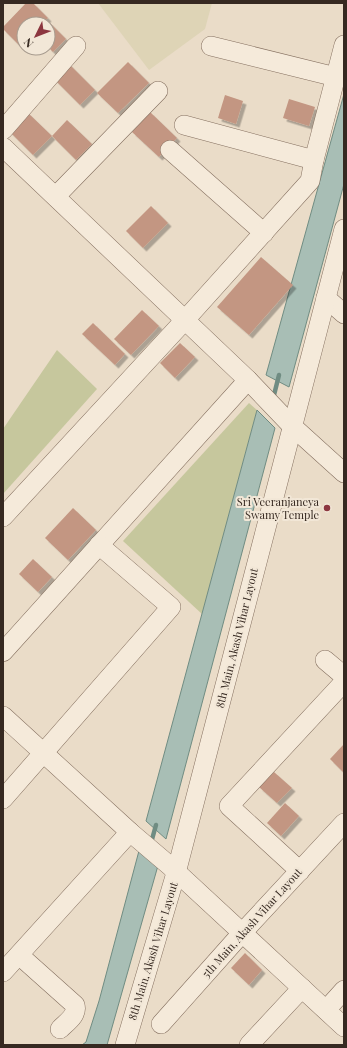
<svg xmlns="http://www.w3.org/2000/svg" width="347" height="1048" viewBox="0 0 347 1048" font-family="'Playfair Display',serif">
<defs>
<filter id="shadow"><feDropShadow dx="3.5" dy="3.5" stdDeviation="0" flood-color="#0004"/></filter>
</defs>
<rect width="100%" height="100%" fill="#eadcc8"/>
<!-- farmland -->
<path fill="#ded4b6" d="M98,3H212L205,29L149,70Z"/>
<!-- green -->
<g fill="#c6c79d">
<path d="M57,350L97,389L3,494V429Z"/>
<path d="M249,403L257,410L202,614L123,541Z"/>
</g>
<!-- water -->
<g fill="#a8beb5" stroke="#708c82">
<path d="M344,94V184L289,387L266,375Z"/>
<path d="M257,410L275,428L166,839L146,821Z"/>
<path d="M140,847L159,862L107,1045H82L86,1042L99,1001Z"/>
</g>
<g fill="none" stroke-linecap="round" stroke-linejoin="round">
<!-- stream -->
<g stroke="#708c82" stroke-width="4.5">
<path d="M273,399L279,375"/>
<path d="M151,843L156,825"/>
</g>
</g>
<!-- building -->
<g fill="#c39682" filter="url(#shadow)">
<path d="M26,3H33L48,18L42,24H24V42L20,46L3,29V27Z"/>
<path d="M49,22L66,39L53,52L48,47V24H47Z"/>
<path d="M128,62L149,83L118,113L97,93Z"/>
<path d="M68,63L95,90L80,105L53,78Z"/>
<path d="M225,95L243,101L236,124L218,118Z"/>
<path d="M289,99L315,107L309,126L283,118Z"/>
<path d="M27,112L52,136L67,120L92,144L76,160L52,136L33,155L8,130Z"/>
<path d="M150,112L177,138L159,157L132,132Z"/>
<path d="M151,206L168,223L143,248L126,231Z"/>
<path d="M261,257L293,285L249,335L217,307Z"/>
<path d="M142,310L159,326L131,355L114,339Z"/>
<path d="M93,323L125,354L115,365L82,334Z"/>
<path d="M180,343L195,357L175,378L160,363Z"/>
<path d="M73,508L96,530L68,560L45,538Z"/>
<path d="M33,559L52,577L38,592L19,574Z"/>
<path d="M344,744V773L330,759Z"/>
<path d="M274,772L292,788L277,803L259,787Z"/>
<path d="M285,803L299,816L281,836L267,823Z"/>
<path d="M245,953L262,970L249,985L231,968Z"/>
</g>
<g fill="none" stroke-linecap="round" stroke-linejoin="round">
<!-- minor casing -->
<g stroke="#846f5f" stroke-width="20">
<g id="minor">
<path d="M211,46L336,77"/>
<path d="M184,125L314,160"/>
<path d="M3,130L76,46"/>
<path d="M3,147L248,380L292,426L344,473"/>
<path d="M170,150L264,233"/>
<path d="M56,196L158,91"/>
<path d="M326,298L344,314"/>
<path d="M3,517L184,321L310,181L314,160L344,45"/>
<path d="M3,652L248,380"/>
<path d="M325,660L344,676"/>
<path d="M3,716L130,832L170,866L344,1027"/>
<path d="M3,799L171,607L99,545"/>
<path d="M300,871L229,806L344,682"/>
<path d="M19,955L75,1005C78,1015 67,1022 60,1029"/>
<path d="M3,972L130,832"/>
<path d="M326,1010L344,990"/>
<path d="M161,1024L242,933L344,823"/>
<path d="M125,1045L176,873L344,229"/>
<path d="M249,1045L302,988"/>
</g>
</g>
<!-- minor -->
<use href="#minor" stroke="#f5eada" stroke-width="19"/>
</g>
<!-- markers -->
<circle fill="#8c363f" stroke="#f2e7d7" stroke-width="1.5" cx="327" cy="508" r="4"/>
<g text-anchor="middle" stroke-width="4" stroke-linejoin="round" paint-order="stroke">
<!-- poi labels -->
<g font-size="11" fill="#362921" stroke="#f2e7d7" text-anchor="end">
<text x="319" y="506">Sri Veeranjaneya<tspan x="319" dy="13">Swamy Temple</tspan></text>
</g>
<!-- street labels -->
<g font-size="11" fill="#362921" stroke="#f2e7d7">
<text transform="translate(237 638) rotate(-76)" y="4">8th Main, Akash Vihar Layout</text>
<text transform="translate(252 923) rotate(-48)" y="4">5th Main, Akash Vihar Layout</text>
<text transform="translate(153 951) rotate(-73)" y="4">8th Main, Akash Vihar Layout</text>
</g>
</g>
<!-- border -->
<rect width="347" height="1048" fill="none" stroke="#362921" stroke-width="8"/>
<!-- north arrow -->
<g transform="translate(36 36) rotate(227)"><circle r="19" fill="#f2e7d7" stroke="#a79b8e"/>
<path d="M0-3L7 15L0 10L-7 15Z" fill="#8c363f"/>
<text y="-6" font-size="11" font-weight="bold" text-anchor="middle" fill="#362921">N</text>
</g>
</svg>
